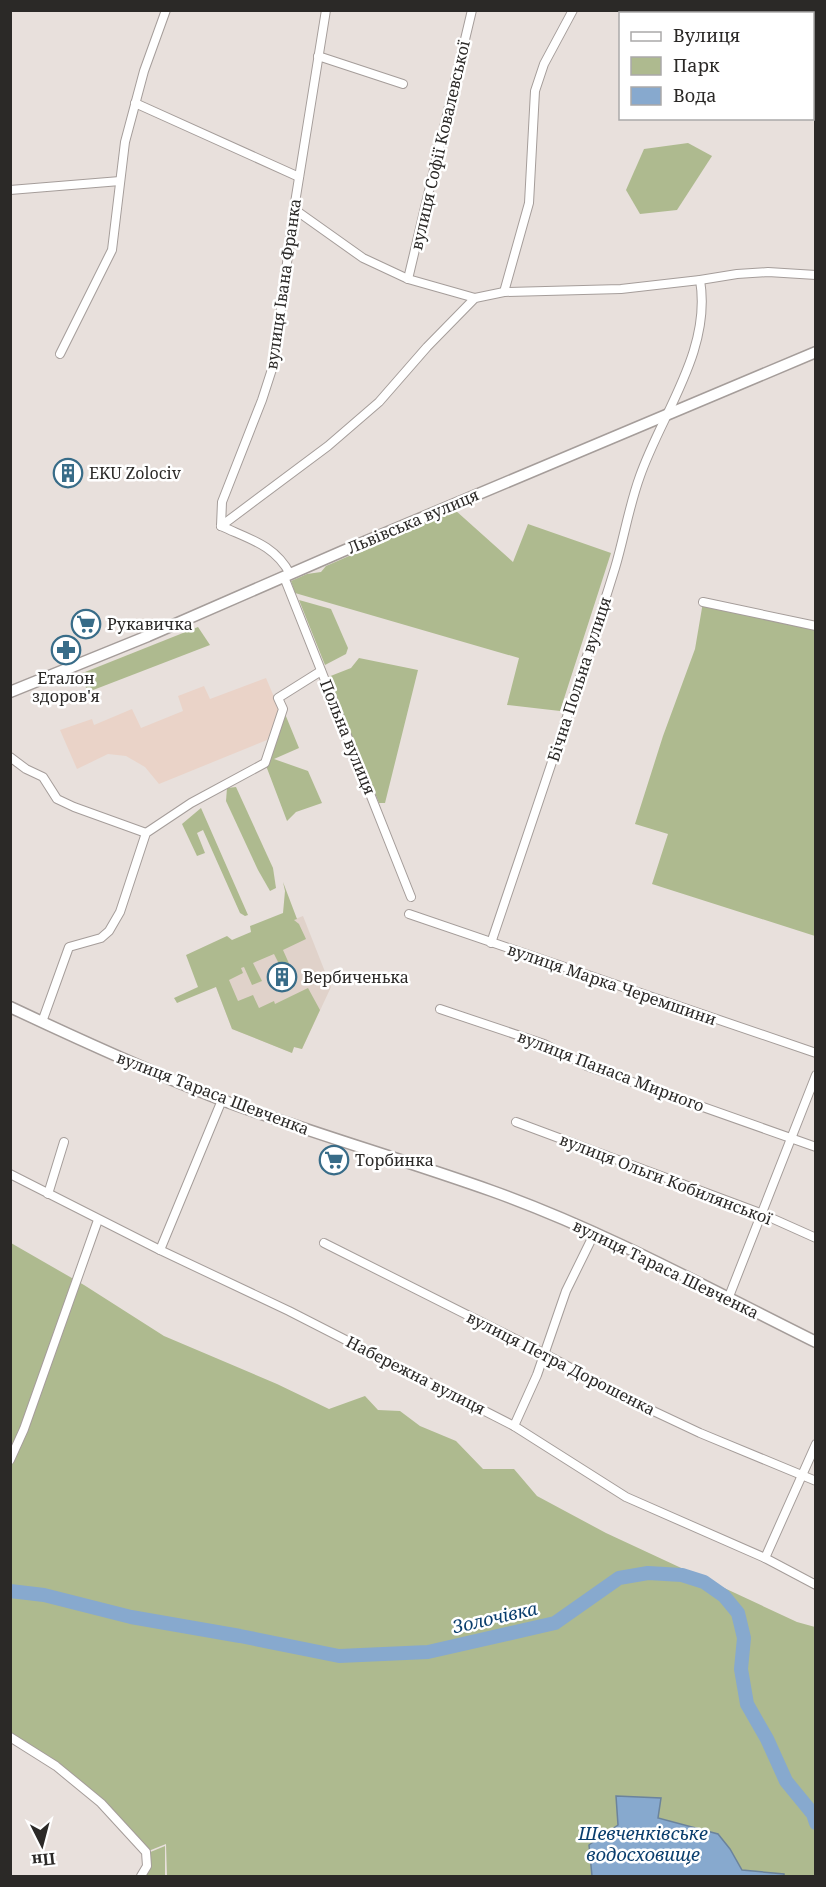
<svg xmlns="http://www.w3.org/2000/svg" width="826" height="1887" viewBox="0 0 826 1887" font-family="'Noto Serif',serif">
<rect width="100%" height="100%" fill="#e8e0dc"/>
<!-- built -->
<path fill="#e0d2ca" d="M303,916L331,987L302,1049L294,1047L292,1053L232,1029L216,987L290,921Z"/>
<!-- industrial -->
<path fill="#ead3c8" d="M266,678L280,711L267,740L159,784L145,767L126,756L108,754L77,769L60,730L92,719L94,725L132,709L141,728L183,711L178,696L204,686L210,699Z"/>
<!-- green -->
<g fill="#aeba8f">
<path d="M688,143L712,156L677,210L640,214L626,190L644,149Z"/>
<path d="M455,510L513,562L528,524L611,553L560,711L507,705L519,658L295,593L291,581L307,574L321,572L326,566Z"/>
<path d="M299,600L331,609L348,648L346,654L325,665Z"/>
<path d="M703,602L815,624V936L652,884L668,834L635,824L663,736L695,649Z"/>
<path d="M198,627L210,645L88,692L80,674Z"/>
<path d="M359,658L418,670L385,803H379L328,677L351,668Z"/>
<path d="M283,709L299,748L274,759L308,771L322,803L296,812L287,821L265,763Z"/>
<path d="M236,787L273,868L276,888L270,891L258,870L226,801L227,788Z"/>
<path d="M201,808L248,915L245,916L240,913L203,830L197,833L205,853L197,856L182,824Z"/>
<path d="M283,882L297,919L294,920L299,924L306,939L283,950L291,968L283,972L274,954L253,963L262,981L252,985L244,967L241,968L243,973L229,980L238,1001L253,995L259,1008L274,1001L275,1004L308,988L320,1010L302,1049L294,1047L292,1053L232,1029L216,987L177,1003L174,998L198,987L186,955L227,936L232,940L251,932L250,926L283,913L285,891Z"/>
<path d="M11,1243L84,1285L164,1336L277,1384L329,1409L365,1396L378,1410L400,1411L420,1426L456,1441L483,1469H514L537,1496L606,1533L797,1622L815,1627V1876H784V1874L742,1870L730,1849L718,1834L658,1818L617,1796L618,1825L589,1845L592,1876H167L166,1844L146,1852L101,1803L11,1737Z"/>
<path d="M165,1846V1876H143L148,1853Z"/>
</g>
<!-- water -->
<path fill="#87a9ce" stroke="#6b839c" stroke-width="1.5" d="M616,1796L661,1798L658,1818L718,1834L730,1849L742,1870L784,1874V1876H592L589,1845L618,1825Z"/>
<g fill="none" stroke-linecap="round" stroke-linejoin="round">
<!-- river -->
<path stroke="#87a9ce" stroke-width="14" d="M10,1591L44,1595L131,1617L240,1636L339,1656L428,1652L555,1623L619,1578L648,1573L682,1575L704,1582L724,1596L738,1613L744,1638L741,1669L747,1704L767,1739L786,1781L813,1814L816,1823"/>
<!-- minor casing -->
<g stroke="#a59d9a" stroke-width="10">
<g id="minor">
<path d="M729,10L733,14"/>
<path d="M704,14L707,10"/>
<path d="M318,56L403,84"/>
<path d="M812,78L816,81"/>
<path d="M135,103L299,177"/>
<path d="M10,190L120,181"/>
<path d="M294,209L363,258L408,279L475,298"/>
<path d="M408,279L472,10"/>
<path d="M504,292L529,203L535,91L544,64L573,10"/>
<path d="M60,354L112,250L125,142L144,71L166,10"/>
<path d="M221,526L328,446L379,402L427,347L475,298L504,292L621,289L700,280L737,274L768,272L816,275"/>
<path d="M221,526L222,502L262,400L274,363L294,209L326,10"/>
<path d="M221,526C249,539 275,545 290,574"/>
<path d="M284,577L411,897"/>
<path d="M703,602L816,626"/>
<path d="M10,757L26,769L43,777L57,799L74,807L146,833"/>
<path d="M409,914L816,1053"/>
<path d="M491,943C533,818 576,694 615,568C624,538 629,506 640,476C662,413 712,350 700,280"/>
<path d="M440,1009L544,1044L587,1066L816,1147"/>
<path d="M42,1022L69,947L101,938L109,931L120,912L146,833L191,803L265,763L283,709L278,698L321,671"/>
<path d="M516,1122L760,1213L816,1238"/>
<path d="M10,1174L160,1250L289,1311L514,1426L626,1497L765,1558L816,1585"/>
<path d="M48,1194L64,1142"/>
<path d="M324,1243L543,1353L632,1401L700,1433L816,1481"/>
<path d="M160,1250L222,1100"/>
<path d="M728,1299L816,1075"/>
<path d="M514,1426L537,1375L566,1291L595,1232"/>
<path d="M10,1460L24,1429L98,1220"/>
<path d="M765,1558L816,1444"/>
<path d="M10,1737L56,1766L101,1803L146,1852L147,1866L141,1876"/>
</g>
</g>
<!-- secondary casing -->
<g stroke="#a59d9a" stroke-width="13">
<g id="secondary">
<path d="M10,692L148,636L343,551L816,352"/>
<path d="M10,1007C80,1040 150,1072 222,1100C311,1133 402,1159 492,1191C604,1231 709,1289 816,1342"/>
</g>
</g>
<!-- minor -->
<use href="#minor" stroke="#fff" stroke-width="8"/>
<!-- secondary -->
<use href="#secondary" stroke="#fff" stroke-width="10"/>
</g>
<!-- icons -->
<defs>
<g id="building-ring" transform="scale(1.5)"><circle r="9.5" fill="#fff" stroke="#386c88" stroke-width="1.5"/><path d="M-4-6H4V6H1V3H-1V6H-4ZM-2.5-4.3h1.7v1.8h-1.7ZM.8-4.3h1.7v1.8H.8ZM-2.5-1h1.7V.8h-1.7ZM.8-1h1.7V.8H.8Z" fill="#386c88"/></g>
<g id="supermarket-ring" transform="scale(1.5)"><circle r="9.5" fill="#fff" stroke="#386c88" stroke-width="1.5"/><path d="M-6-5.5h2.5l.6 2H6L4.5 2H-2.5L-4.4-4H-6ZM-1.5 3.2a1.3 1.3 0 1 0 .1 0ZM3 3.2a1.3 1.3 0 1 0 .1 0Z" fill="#386c88"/></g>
<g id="pharmacy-ring" transform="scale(1.5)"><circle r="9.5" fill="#fff" stroke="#386c88" stroke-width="1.5"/><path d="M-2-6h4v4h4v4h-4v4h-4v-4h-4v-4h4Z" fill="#386c88"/></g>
</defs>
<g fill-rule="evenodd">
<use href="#building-ring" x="68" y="473"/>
<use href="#supermarket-ring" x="86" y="624"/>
<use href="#pharmacy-ring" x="66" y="650"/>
<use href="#building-ring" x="282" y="977"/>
<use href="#supermarket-ring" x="334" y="1160"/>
</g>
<g text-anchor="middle" stroke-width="5" stroke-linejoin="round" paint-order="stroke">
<!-- street labels -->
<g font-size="16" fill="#2b2927" stroke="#fff">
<text transform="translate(440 145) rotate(-77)" y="6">вулиця Софії Ковалевської</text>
<text transform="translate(283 284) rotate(-82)" y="6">вулиця Івана Франка</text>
<text transform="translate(413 521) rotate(-23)" y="6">Львівська вулиця</text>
<text transform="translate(579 679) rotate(-72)" y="6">Бічна Польна вулиця</text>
<text transform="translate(348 737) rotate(68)" y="6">Польна вулиця</text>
<text transform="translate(612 984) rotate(19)" y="6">вулиця Марка Черемшини</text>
<text transform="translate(611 1071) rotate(21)" y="6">вулиця Панаса Мирного</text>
<text transform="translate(213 1093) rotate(21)" y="6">вулиця Тараса Шевченка</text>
<text transform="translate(666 1179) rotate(21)" y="6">вулиця Ольги Кобилянської</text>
<text transform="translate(666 1269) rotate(26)" y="6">вулиця Тараса Шевченка</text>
<text transform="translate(561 1363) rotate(27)" y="6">вулиця Петра Дорошенка</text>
<text transform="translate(416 1375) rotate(27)" y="6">Набережна вулиця</text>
</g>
<!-- poi labels -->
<g font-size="16" fill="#2b2927" stroke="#fff" text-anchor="start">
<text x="89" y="479">EKU Zolociv</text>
<text x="107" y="630">Рукавичка</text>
<text x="66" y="684" text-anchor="middle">Еталон<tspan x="66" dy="18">здоров'я</tspan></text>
<text x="303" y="983">Вербиченька</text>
<text x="355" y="1166">Торбинка</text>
</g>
<!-- water labels -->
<g font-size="18" font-style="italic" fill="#0a3e6d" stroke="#fff">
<text transform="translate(495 1618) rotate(-13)" y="6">Золочівка</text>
<text x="643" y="1840">Шевченківське<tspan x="643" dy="21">водосховище</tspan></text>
</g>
</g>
<!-- border -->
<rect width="826" height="1887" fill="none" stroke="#2b2927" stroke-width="24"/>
<!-- legend -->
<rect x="619" y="12" width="195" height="108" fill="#ffffff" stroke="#aaa9a9" stroke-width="1.5"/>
<rect x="631" y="32" width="30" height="9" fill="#ffffff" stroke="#aaa9a9" stroke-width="1.5"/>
<text x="673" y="42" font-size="18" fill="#2b2927">Вулиця</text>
<rect x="631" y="57" width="30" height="18" fill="#aeba8f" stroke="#aaa9a9" stroke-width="1.5"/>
<text x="673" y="72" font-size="18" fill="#2b2927">Парк</text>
<rect x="631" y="87" width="30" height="18" fill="#87a9ce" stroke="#aaa9a9" stroke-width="1.5"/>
<text x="673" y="102" font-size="18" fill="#2b2927">Вода</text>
<!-- north arrow -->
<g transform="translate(42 1845) rotate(174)" stroke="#ffffff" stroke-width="4.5" paint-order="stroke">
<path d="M0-4.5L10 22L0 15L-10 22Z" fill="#2b2927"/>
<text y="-9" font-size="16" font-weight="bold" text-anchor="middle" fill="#2b2927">Пн</text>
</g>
</svg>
